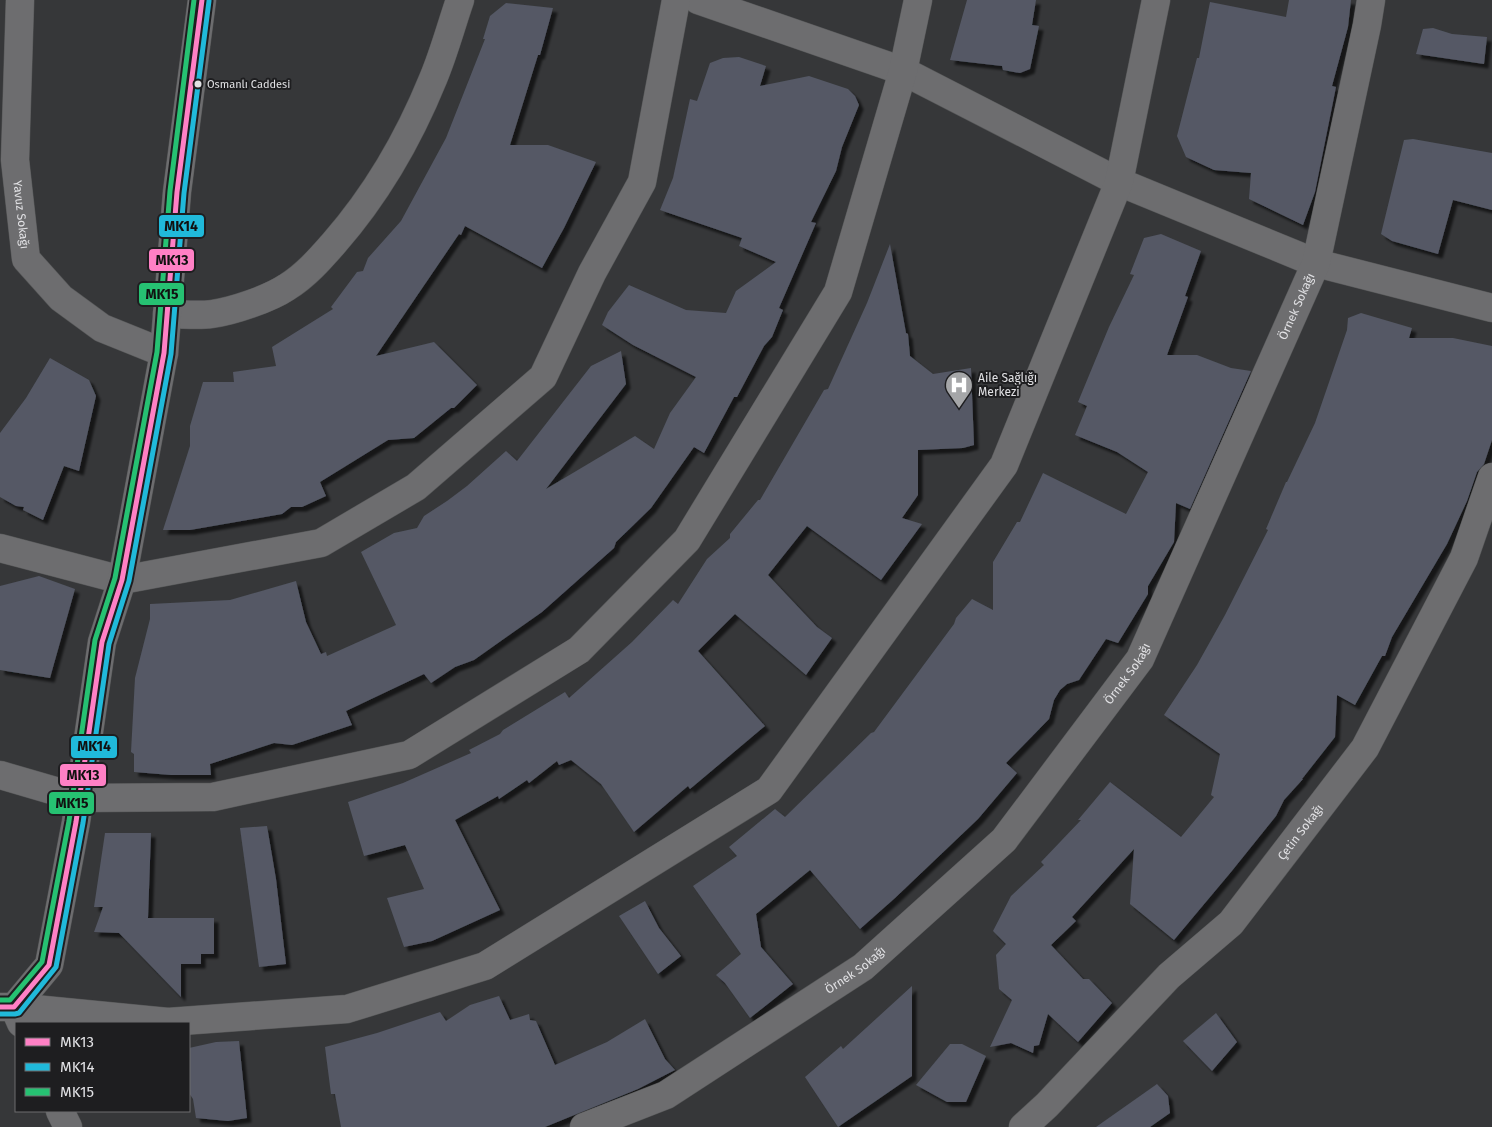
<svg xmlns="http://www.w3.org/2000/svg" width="1492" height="1127" viewBox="0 0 1492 1127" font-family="'Fira Sans',sans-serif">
<defs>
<filter id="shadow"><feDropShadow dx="4.5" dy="4.5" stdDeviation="1" flood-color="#0009"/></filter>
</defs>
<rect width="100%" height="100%" fill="#363739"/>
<!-- building -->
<g fill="#545865" filter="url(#shadow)">
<path d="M967,0H1036L1032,25L1039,26L1030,69L1020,73L1003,70L1002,66L950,60Z"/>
<path d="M1289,0H1351L1348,27L1332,86L1336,87L1315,192L1303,225L1249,199L1251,173L1214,170L1186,157L1177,136L1197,58H1199L1210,2L1286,17Z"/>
<path d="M506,3L553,8L540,55H538L510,145H548L596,162L564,228L542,268L465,226L461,235L459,234L376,356L434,342L477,385L454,408H451L414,438L388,440L320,482L326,496L302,507H291L282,514L190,530H163L190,446V426L203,382H234L233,372L276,366L272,347L333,309L331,307L357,272L363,271L368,258L401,221L446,138L485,39H483L490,16Z"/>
<path d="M1433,28L1452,34L1487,37L1484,64L1416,54L1423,29Z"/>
<path d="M739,57L766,66L760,86L809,76L848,89L855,96L859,105L842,147L836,171L811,222L816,223L779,308L783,310L772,337L764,346L737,397H734L704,453L694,447L651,508L616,542L614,548L542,612L474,660L455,667L431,683L424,674L346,711L352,725L292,745L274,743L210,764L211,775H171L134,772V754L131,752L135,678L150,619V604L230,600L296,581L306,622L321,654L326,652L327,656L396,625L361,552L394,533L417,528L424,516L447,501L467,486L506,451L517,461L591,366L621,351L626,384L546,489L635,436L654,449L670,413L696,377L633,345L602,325L608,312L629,285L686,310L726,313L736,291L776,262L739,246L742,238L660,210L673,178L690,99L697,101L710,63L723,58Z"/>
<path d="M1413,139L1492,153V210L1453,200L1438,254L1392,241L1381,234L1404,140Z"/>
<path d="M1161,234L1201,251L1185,296L1188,297L1167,355H1197L1231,368L1251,371L1190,509L1176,503L1174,542L1148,586V594L1118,643L1106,639L1079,680L1067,684L1060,690L1054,700L1049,719L1006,763L1017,773L978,819L895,898L860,929L810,870L756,914L761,947L793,984L750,1018L725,983L716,975L741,954L693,886L737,856L729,847L775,809L785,817L871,733L874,732L954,624L956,618L972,599L993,610V562L1017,522H1020L1043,473L1126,514L1148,472L1117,452L1075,435L1087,406L1078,402L1109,327L1134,275L1130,274L1144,238Z"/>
<path d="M890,244L906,333L908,334L910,356L933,374L971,368L974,445L963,448L918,450V495L902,518L922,524L881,580L807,526L768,575L817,627L832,638L806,675L735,614L698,651L765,726L690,789L688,786L634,832L601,784L571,760L559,765L557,761L529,783L527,780L499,799L498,796L455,820L500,910L432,941L404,947L387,898L424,889L405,845L364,856L348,802L403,783L471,753L469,750L500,734L503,730L565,692L569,698L632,642L673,600L678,604L707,559L730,538V534L758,500H760L824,390L828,389L867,303Z"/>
<path d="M1361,313L1412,328L1409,338H1453L1492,346V440L1484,464L1477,472L1467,501L1447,544L1392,637L1385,656H1382L1355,705L1337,695L1335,737L1302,779H1303L1284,800L1276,816L1231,872L1174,940L1130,904L1134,849L1072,917L1076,921L1051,945L1083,979H1089L1112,1003L1078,1042L1048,1014L1039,1045L1034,1046L1033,1053L1011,1043L990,1047L1012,1000L999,989L996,955L1006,944L993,931L1011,896L1044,865L1041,862L1081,820H1078L1110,782L1181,837L1214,797L1211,795L1220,754L1164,715L1197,665L1225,615L1268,530L1266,529L1286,482H1287L1315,423L1347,330L1348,318Z"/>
<path d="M50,358L89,380L96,396L79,471L64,466L43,520L23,510L24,507L16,506L0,497V433L26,398Z"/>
<path d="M39,576L75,589L50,678L0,670V586Z"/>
<path d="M267,826L276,879L286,964L259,967L240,828Z"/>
<path d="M105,833H151L148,918H214V954H201V964H181V997L119,933L94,932L103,907H94Z"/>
<path d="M645,901L659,928L681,956L658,974L619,916Z"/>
<path d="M912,986V1076L838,1127L805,1077L841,1046L843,1049Z"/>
<path d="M499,996L510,1020L529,1014L530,1020L536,1021L555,1065L607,1042L645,1019L665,1059L675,1070L638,1089L545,1127H341L335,1094H331L325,1047L377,1033L440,1012L446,1021L470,1005Z"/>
<path d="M1216,1013L1237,1042L1212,1071L1183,1041Z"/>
<path d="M239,1041L247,1118L228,1121L196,1118L193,1099L189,1093V1048L216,1042Z"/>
<path d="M950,1044H962L986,1056L966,1102H947L916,1085Z"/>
<path d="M1157,1084L1168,1096L1170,1113L1150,1127H1096Z"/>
</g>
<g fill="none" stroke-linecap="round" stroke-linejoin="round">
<!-- minor casing -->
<g stroke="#555657" stroke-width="29">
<g id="minor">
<path id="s1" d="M20,0L15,160L26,259L61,298L102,328L164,353"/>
<path d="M698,0L903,71L1119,182L1316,263L1492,308"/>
<path d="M167,314C182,314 198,316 212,314C233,311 269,299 287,287C305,276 320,259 334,243C376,195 409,138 433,79C444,53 451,26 460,0"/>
<path d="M0,548L122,580L321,543L416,487L543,377L592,273L642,182L676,0"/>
<path d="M0,775L79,798L213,797L409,755L579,650L687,540L838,292L903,71L918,0"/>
<path d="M21,1023L14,1007L168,1022L347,1009L485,966L769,790L1004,465L1119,182L1156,0"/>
<path d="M60,1111L68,1127"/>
<path id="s2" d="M584,1127L666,1095L863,967L1004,840L1140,659L1316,263L1367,25L1371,0"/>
<path id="s3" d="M1023,1127L1047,1105L1169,976L1231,923L1365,748L1464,558L1492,477"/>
</g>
</g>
<!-- secondary casing -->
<g stroke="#555657" stroke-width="29">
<path id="secondary" d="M0,1007H14L49,965L76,822L102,642L122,580L164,353L177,192L202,0"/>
</g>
<!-- minor -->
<use href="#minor" stroke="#6d6d6f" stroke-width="28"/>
<!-- secondary -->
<use href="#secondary" stroke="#6d6d6f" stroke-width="28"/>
<!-- bus-1 casing -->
<g stroke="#1e1e20" stroke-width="9">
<path id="bus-1" d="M0,1007H14L49,965L76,822L102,642L122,580L164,353L177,192L202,0"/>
</g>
<!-- bus-2 casing -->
<g stroke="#1e1e20" stroke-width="9">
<path id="bus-2" d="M0,1014H15L19,1013L56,967L83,823L109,644L129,581L171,354L184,193L209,1"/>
</g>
<!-- bus-3 casing -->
<g stroke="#1e1e20" stroke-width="9">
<path id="bus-3" d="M0,1000H10L42,962L69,821L95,640L115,578L157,352L170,191L194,0"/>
</g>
<!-- bus-1 -->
<use href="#bus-1" stroke="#ff80c5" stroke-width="5"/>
<!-- bus-2 -->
<use href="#bus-2" stroke="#20b9da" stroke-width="5"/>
<!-- bus-3 -->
<use href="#bus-3" stroke="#26c172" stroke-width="5"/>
</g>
<!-- icons -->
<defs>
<g id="hospital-pin" transform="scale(1.4375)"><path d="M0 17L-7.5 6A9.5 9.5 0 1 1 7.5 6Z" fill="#a5a6a8" stroke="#1e1e20"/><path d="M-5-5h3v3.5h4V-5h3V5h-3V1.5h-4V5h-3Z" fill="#fff"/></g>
</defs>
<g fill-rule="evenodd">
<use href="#hospital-pin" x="959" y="385"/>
</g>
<!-- markers -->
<circle fill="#e1e1e4" stroke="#1e1e20" stroke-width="2" cx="198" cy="84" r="4.5"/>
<g text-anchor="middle" stroke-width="4" stroke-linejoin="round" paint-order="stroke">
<!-- bus labels -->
<g font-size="11" fill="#e1e1e4" stroke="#1e1e20" text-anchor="start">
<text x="207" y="88">Osmanlı Caddesi</text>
</g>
<!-- street labels -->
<g font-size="12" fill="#e1e1e4" stroke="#1e1e20">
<text dy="4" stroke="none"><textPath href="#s1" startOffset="215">Yavuz Sokağı</textPath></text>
<text dy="4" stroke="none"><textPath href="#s2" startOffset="1125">Örnek Sokağı</textPath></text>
<text dy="4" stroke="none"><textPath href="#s2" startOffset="720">Örnek Sokağı</textPath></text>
<text dy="4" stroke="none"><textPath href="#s3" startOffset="406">Çetin Sokağı</textPath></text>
<text dy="4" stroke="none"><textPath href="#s2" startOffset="315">Örnek Sokağı</textPath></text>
</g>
<!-- poi labels -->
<g font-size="12" fill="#e1e1e4" stroke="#1e1e20" text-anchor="start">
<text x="978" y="382">Aile Sağlığı<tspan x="978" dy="14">Merkezi</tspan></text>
</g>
</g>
<g stroke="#1e1e20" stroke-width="2">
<rect x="158" y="214" width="47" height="24" rx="5" fill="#20b9da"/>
<rect x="148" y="248" width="47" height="24" rx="5" fill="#ff80c5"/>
<rect x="138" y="282" width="47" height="24" rx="5" fill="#26c172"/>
<rect x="70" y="735" width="48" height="24" rx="5" fill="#20b9da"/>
<rect x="59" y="763" width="48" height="24" rx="5" fill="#ff80c5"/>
<rect x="48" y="791" width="47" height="24" rx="5" fill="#26c172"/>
</g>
<g font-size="14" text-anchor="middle" font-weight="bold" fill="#111">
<text x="181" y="231">MK14</text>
<text x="172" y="265">MK13</text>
<text x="162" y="299">MK15</text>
<text x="94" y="751">MK14</text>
<text x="83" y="780">MK13</text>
<text x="72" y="808">MK15</text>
</g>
<!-- legend -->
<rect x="15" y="1022" width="175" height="90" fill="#1e1e20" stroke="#6c6c6e"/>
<rect x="25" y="1038" width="25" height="8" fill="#ff80c5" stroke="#6c6c6e"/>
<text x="60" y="1047" font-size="15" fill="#e1e1e4">MK13</text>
<rect x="25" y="1063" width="25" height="8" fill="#20b9da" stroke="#6c6c6e"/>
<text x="60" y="1072" font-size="15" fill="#e1e1e4">MK14</text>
<rect x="25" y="1088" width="25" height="8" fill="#26c172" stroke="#6c6c6e"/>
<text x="60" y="1097" font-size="15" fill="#e1e1e4">MK15</text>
</svg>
